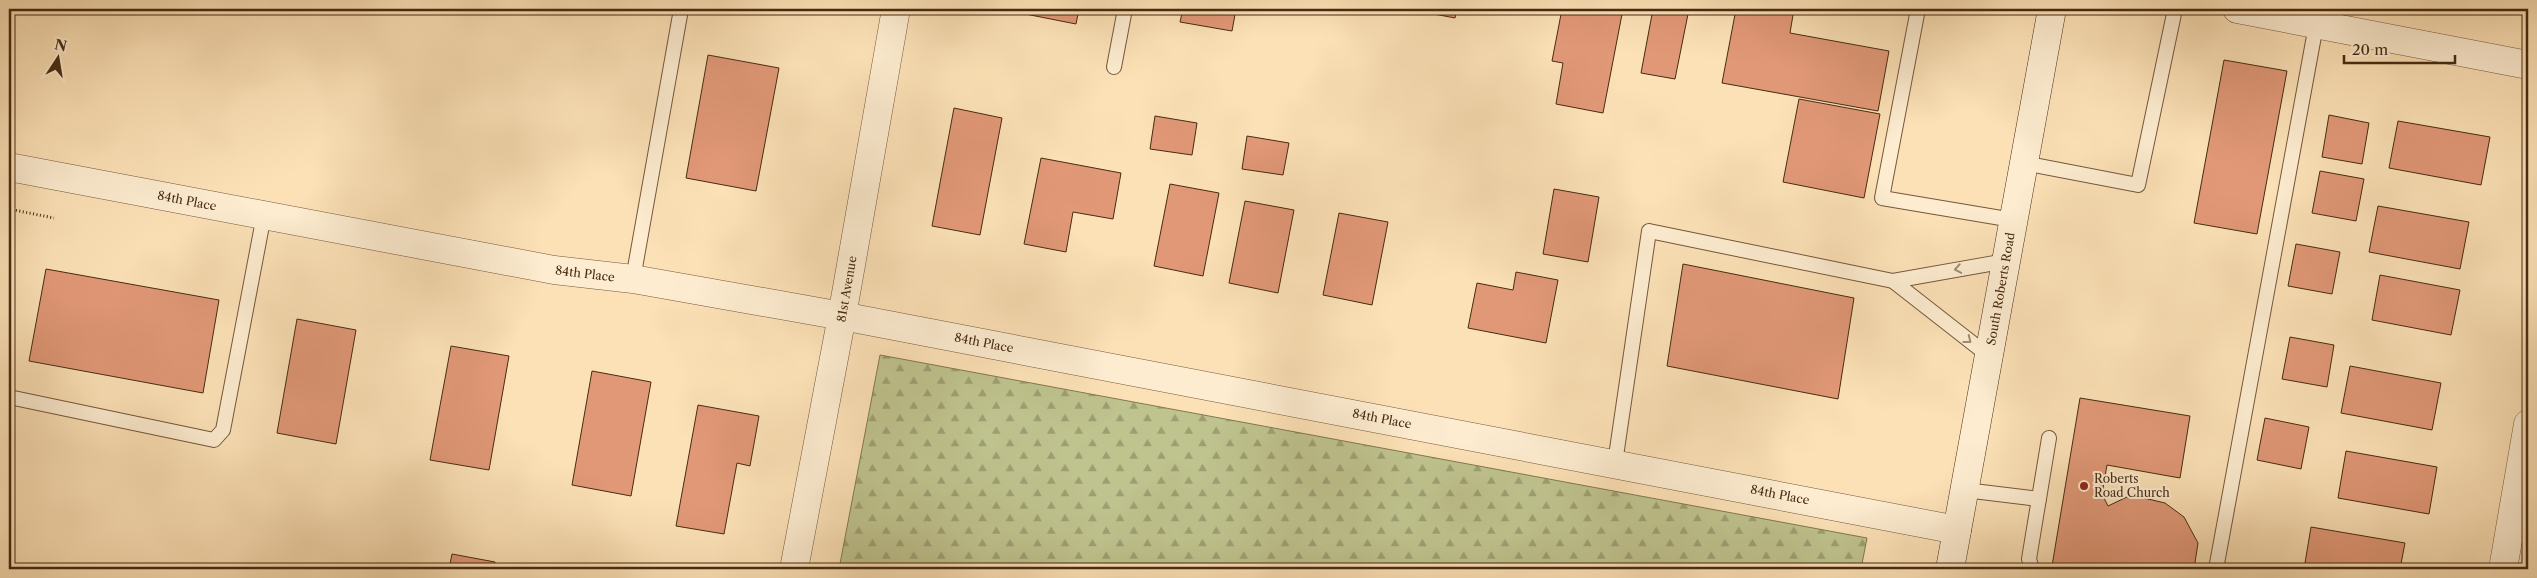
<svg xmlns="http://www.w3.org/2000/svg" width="2537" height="578" viewBox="0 0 2537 578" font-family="'Libre Caslon Text',serif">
<defs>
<pattern id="forest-firs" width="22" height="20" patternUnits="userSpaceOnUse" patternTransform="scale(1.25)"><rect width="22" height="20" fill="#bfc38e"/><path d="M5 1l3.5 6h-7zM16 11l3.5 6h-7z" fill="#9d9f73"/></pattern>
</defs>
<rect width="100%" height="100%" fill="#fce1b6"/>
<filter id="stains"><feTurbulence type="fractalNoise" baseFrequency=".004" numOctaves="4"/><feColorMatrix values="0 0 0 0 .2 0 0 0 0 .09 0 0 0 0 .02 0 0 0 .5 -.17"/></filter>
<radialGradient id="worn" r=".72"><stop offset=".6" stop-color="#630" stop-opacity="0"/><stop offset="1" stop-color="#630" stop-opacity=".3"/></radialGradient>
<!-- forest -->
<path fill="url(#forest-firs)" stroke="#827750" d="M880,355L1867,538L1861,569H839Z"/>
<!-- building -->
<g fill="#e19877" stroke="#462b12">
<path d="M1000,9H1079L1076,24Z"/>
<path d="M1183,9H1236L1232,31L1180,22Z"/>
<path d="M1408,9H1457L1455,18Z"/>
<path d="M1562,9H1623L1603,113L1556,104L1563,63L1552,61Z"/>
<path d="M1653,9H1689L1675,79L1641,73Z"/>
<path d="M1736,9H1794L1790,33L1889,51L1878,111L1722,83Z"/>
<path d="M708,55L779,68L756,191L686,178Z"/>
<path d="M2224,60L2287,71L2257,234L2194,223Z"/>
<path d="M1799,99L1880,114L1864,198L1783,182Z"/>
<path d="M954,108L1002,118L980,235L932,226Z"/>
<path d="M2329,115L2369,123L2362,164L2322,157Z"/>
<path d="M1155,116L1197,123L1192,155L1150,149Z"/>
<path d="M2398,121L2490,137L2481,185L2389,168Z"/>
<path d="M1247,136L1289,143L1283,175L1242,169Z"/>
<path d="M1041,158L1121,173L1113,219L1073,212L1066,252L1024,244Z"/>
<path d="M2320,171L2364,179L2356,221L2312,213Z"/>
<path d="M1170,184L1219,193L1203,276L1154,266Z"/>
<path d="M1554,189L1599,197L1588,262L1543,254Z"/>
<path d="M1245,201L1294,210L1278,293L1229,283Z"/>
<path d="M2378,206L2469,222L2460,269L2369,252Z"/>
<path d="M1339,213L1388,222L1372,305L1323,295Z"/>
<path d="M2296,244L2340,252L2332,294L2288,286Z"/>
<path d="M1683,264L1854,298L1838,399L1667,366Z"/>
<path d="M46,269L219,300L203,393L29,361Z"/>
<path d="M1516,272L1558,280L1546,343L1468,328L1477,283L1513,290Z"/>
<path d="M2380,275L2460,290L2451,335L2372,320Z"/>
<path d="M297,319L356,330L336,444L277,433Z"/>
<path d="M2290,337L2334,345L2327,387L2282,379Z"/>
<path d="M451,346L509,356L489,470L430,460Z"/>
<path d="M2350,366L2441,383L2432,430L2341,413Z"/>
<path d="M592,371L651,382L631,496L572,485Z"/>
<path d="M2080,398L2190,416L2180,478L2107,465L2102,494L2108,506L2131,495L2165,503L2184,517L2198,543L2194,569H2054L2052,566Z"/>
<path d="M698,405L759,416L750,466L737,463L724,534L676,526Z"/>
<path d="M2265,418L2309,427L2301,469L2257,460Z"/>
<path d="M2346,451L2437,467L2429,514L2338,498Z"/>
<path d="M2311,527L2405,543L2400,569H2304Z"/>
<path d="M452,554L495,562L494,569H449Z"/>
</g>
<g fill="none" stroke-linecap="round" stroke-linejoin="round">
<!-- lane casing -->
<g stroke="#74583b" stroke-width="16">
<g id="lane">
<path d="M1918,9L1882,198L2013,220"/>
<path d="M1114,67L1125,9"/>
<path d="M2024,163L2138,185L2175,9"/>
<path d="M633,279L680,15"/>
<path d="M1989,356L1893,281L2006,261"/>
<path d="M9,397L214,440L223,430L264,215"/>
<path d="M1615,463L1649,231L1893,281"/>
<path d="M1965,490L2039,499"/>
<path d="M2032,569L2029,559L2049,438"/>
<path d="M2216,569L2319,9"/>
</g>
</g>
<!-- street casing -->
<g stroke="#74583b" stroke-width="29">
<g id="street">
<path d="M2237,9L2528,65"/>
<path d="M9,167L554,270L633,279L842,316L1957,530"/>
<path d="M794,569L842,316L896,9"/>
<path d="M2503,569L2528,424"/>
</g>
</g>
<!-- secondary casing -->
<g stroke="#462b12" stroke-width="29">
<path id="secondary" d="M1950,569L2052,9"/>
</g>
<!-- path -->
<path stroke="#462b12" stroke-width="3" stroke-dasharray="1 2.5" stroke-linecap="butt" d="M9,209L54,218"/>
<!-- lane -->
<use href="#lane" stroke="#fdecd0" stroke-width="14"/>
<!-- street -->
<use href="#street" stroke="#fdecd0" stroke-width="28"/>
<!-- secondary -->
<use href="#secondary" stroke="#fdecd0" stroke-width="28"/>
</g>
<!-- one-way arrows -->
<defs><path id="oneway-chevron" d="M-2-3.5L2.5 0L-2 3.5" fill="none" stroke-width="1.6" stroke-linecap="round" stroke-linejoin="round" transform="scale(1.25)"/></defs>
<g stroke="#a28c71">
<use href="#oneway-chevron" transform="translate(1958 269) rotate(170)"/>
<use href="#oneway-chevron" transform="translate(1968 340) rotate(38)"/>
</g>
<!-- markers -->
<circle fill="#8f2418" stroke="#fdecd0" stroke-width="2" cx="2084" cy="486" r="5"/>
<g text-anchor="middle" stroke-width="4" stroke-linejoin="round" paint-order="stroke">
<!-- street labels -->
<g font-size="12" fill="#462b12" stroke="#fdecd0">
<text transform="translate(187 201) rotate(11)" y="4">84th Place</text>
<text transform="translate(585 274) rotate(7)" y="4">84th Place</text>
<text transform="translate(847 289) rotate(-80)" y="4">81st Avenue</text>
<text transform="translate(2001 289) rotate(-80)" y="4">South Roberts Road</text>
<text transform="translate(984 343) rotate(11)" y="4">84th Place</text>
<text transform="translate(1382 419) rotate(11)" y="4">84th Place</text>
<text transform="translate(1780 495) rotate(11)" y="4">84th Place</text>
</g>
<!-- poi labels -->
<g font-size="12" fill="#462b12" stroke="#fdecd0" text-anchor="start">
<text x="2094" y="483">Roberts<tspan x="2094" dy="14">Road Church</tspan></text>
</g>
</g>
<!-- margin -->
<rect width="2537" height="578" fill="none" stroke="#fce1b6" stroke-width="30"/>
<rect x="10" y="10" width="2517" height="558" fill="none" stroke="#462b12" stroke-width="2.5"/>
<rect x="15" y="15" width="2507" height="548" fill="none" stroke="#462b12"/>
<!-- north arrow -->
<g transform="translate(58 58) rotate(12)" stroke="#fdecd0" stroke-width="4" paint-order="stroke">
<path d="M0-4L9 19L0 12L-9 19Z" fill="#462b12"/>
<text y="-8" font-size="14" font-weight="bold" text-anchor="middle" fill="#462b12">N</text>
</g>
<!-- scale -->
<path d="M2344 55v8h111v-8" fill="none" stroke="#462b12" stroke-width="2.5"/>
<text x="2352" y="55" font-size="15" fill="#462b12" stroke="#fdecd0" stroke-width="4" paint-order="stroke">20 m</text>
<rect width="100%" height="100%" filter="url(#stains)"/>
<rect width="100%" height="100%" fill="url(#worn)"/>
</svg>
